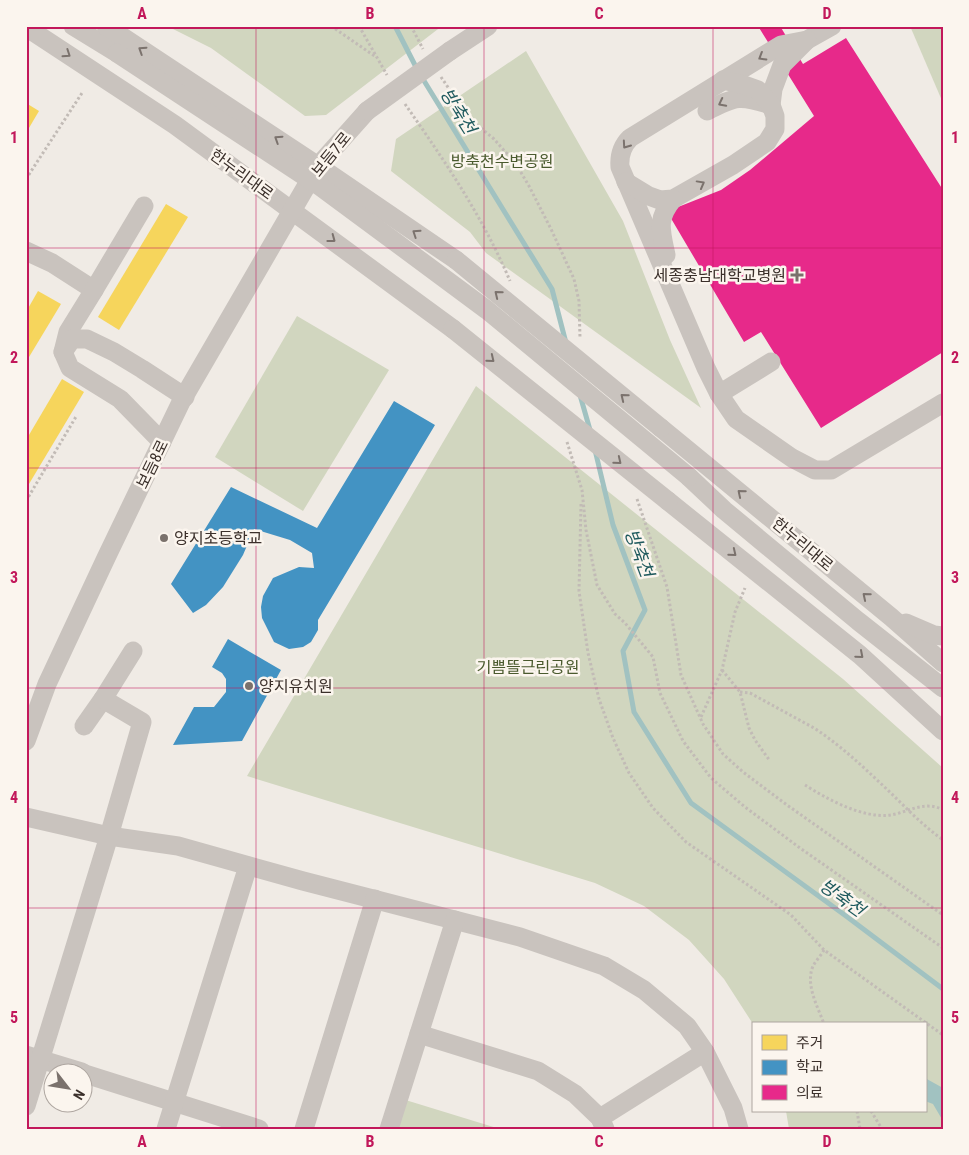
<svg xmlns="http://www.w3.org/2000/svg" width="969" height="1155" viewBox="0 0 969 1155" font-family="'Roboto Condensed','Noto Sans KR',sans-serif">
<rect width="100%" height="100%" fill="#f0ebe5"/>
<!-- green -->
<g fill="#d1d6bf">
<path d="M167,26H442L326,115L305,116L211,48Z"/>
<path d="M910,26H943V103Z"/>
<path d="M526,51L623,221L670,340L701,408L486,253L470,232L391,171L396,139Z"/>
<path d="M297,316L389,370L303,511L215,457Z"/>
<path d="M476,386L843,679L943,768V1129H789L786,1111H925V1024H753L724,979L689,940L644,906L595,883L247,776Z"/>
<path d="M399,1098L500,1129H389Z"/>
</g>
<!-- water -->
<path fill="#a1c2c1" d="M925,1078L943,1088V1121L933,1104L925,1101Z"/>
<!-- homes -->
<g fill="#f6d55c">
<path d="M26,103L39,111L26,133Z"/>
<path d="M166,204L188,217L119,330L98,317Z"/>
<path d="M38,291L61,304L26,362V312Z"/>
<path d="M62,379L84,392L26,489V440Z"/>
</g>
<!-- schools -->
<g fill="#4393c3">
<path d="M394,401L435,425L318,620V630L311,642L303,647L289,649L274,642L262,618L261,607L263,596L273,578L299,567L314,568L312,553L290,540L254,529L243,555L223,587L206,605L193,613L171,584L231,487L317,528Z"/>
<path d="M228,639L281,670L242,741L173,745L194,707H214L226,692V679L222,673L212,667Z"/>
</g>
<!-- health -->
<path fill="#e7298a" d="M758,26H780L803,64L846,38L943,190V352L821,428L761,332L744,342L669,215L673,209L721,190L750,170L814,116Z"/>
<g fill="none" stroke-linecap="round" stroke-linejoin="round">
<!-- stream -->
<g stroke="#a1c2c1" stroke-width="5">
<path d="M395,26L418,71L552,289L566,343"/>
<path d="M580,395L590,430"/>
<path d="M595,450L613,525L645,610L623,651L634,712L691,803L846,916L943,989"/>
</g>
<!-- path -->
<g stroke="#c2bbb6" stroke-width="3" stroke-dasharray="2.5 2.5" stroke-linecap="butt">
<path d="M331,26L376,57"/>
<path d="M359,26L387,75"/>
<path d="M411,26L423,49"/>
<path d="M441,77L469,118L494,139L516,164L529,186L551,229L574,279L579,301L580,338"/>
<path d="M405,104C444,160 483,217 510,281"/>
<path d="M26,179L82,93"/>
<path d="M567,442L582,490L586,530L597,585L615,614L625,623L653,657L660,693L683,741L711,778L745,807L800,848L943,948"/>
<path d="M637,499L667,587L681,675L703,724L723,754L743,772L787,805L943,915"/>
<path d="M26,501L77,415"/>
<path d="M581,504L579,591L588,653L599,699L613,738L629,773L653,808L686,842L791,915L824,950L943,1035"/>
<path d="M722,670L740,692L749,728L755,740L770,761"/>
<path d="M740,692L750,693L814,728C837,743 857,761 877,780C899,800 918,822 943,840"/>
<path d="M701,717L722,670L735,612L745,588"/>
<path d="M805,785C827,799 863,819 891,815C908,812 925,800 943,810"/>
<path d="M824,950C821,955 816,961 813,966C805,985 818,1007 824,1024"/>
<path d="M857,1111L860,1129"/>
<path d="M871,1111L882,1129"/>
</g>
<!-- minor -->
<g stroke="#c9c3be" stroke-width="19">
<path d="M73,26L117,53"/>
<path d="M106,26L318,166L456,260"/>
<path d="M832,26L807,40L781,45L630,138C622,146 619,155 620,167L706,368L719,394L736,419L792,458L815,470H831L943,403"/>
<path d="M26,27L175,125L453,329"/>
<path d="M450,51L488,26"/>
<path d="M707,111C736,96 740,95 771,105L773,89L782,65L807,40"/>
<path d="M626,182L649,196L660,200L673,199L733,165L767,142L775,129V116L771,105L758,90L744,85L723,80"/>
<path d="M26,251L52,263L94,290L68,332L63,352L70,368L120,399L162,442"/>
<path d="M666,255C661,231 656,219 673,199"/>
<path d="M94,290L144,206"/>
<path d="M63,352L72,339H87L114,352L142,369L185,397"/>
<path d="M719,394L771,362"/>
<path d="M661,428L891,617L943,663"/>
<path d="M689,477L724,510L858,621L943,688"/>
<path d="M668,501L860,655L943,731"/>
<path d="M906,623L934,635L943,636"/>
<path d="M84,726L103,699"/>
<path d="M26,741L47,684L106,558L181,402L318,166L367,111"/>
<path d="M26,817L109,836L178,846L303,881L520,937L604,966L644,990L687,1026L705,1052L733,1108L739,1129"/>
<path d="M419,1034L538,1071L575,1094L600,1118L605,1129"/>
<path d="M26,1055L82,1072"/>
<path d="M82,1073L259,1129"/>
<path d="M26,1106L109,836L142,722L103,699L133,651"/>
<path d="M600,1118L705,1052"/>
<path d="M166,1129L248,866"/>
<path d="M304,1129L375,899"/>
<path d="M389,1129L455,920"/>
</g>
<!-- minor-bridge -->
<g stroke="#c9c3be" stroke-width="19">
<path d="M117,53L321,187L487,310L689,477"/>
<path d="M367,111L450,51"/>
<path d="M456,260L661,428"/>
<path d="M453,329L668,501"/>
</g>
</g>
<!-- one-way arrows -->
<defs><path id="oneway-chevron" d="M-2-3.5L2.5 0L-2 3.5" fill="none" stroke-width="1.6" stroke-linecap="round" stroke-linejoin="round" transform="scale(1.25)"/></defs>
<g stroke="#7b726d">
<use href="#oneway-chevron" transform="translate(142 50) rotate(-147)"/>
<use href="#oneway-chevron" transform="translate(67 54) rotate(34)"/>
<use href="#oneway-chevron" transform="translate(762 57) rotate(149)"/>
<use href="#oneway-chevron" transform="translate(722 103) rotate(153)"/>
<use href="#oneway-chevron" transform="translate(278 139) rotate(-147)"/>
<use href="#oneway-chevron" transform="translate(626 145) rotate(125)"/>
<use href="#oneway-chevron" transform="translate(701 184) rotate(-29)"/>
<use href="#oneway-chevron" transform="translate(416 233) rotate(-146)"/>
<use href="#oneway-chevron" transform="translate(332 239) rotate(37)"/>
<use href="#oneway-chevron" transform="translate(498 294) rotate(-141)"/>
<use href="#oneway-chevron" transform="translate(491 359) rotate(39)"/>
<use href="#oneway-chevron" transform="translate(624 397) rotate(-141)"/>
<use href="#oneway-chevron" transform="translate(618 461) rotate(39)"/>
<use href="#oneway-chevron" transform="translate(741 493) rotate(-140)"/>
<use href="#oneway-chevron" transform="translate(733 553) rotate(39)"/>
<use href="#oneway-chevron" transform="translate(866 596) rotate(-140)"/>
<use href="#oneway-chevron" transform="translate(860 655) rotate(41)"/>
</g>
<!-- grid -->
<path fill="none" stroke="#c2185b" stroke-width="1" stroke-opacity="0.55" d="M256,26V1129M484,26V1129M713,26V1129M26,248H943M26,468H943M26,688H943M26,908H943"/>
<!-- markers -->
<g fill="#7a716c" stroke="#fbf5ee" stroke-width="2">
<path d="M794.5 267.5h5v5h5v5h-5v5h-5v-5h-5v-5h5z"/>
<circle cx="164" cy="538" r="5"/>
<circle cx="249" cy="686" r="5"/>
</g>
<g text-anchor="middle" stroke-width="5" stroke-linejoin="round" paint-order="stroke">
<!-- street labels -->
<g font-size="16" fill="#3b302b" stroke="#fbf5ee">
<text transform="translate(331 154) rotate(-51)" y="6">보듬7로</text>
<text transform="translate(242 174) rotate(36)" y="6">한누리대로</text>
<text transform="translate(152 464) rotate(-64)" y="6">보듬8로</text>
<text transform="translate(803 544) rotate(40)" y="6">한누리대로</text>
</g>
<!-- park labels -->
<g font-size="16" fill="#4a5a2e" stroke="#fbf5ee">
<text x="502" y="167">방축천수변공원</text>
<text x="528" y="673">기쁨뜰근린공원</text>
</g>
<!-- poi labels -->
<g font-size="16" fill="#3b302b" stroke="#fbf5ee" text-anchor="start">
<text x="786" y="281" text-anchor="end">세종충남대학교병원</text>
<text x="174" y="544">양지초등학교</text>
<text x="259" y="692">양지유치원</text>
</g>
<!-- water labels -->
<g font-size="18" font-style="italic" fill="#1f5a5e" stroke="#fbf5ee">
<text transform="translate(458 111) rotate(58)" y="6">방축천</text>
<text transform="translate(639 553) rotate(69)" y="6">방축천</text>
<text transform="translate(842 898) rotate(36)" y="6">방축천</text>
</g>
</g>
<!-- border -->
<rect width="969" height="1155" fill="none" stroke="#fbf5ee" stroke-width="55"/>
<!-- legend -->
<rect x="752" y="1022" width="175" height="90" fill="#fbf5ee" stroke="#aea6a0"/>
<rect x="762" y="1035" width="25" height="15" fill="#f6d55c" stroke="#aea6a0"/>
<text x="796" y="1048" font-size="15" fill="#3b302b">주거</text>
<rect x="762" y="1060" width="25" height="15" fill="#4393c3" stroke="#aea6a0"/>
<text x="796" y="1072" font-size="15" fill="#3b302b">학교</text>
<rect x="762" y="1085" width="25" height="15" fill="#e7298a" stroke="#aea6a0"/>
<text x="796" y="1098" font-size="15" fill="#3b302b">의료</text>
<!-- north arrow -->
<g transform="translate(68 1088) rotate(121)"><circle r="24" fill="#fbf5ee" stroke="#aea6a0"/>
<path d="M0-4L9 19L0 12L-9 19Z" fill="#7a716c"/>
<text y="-8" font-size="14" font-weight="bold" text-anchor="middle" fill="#3b302b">N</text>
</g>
<rect x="28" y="28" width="914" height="1100" fill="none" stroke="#c2185b" stroke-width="2"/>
<g font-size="16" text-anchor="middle" font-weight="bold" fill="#c2185b">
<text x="142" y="19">A</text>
<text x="370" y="19">B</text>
<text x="599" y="19">C</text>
<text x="827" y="19">D</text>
<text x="14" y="143">1</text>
<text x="955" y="143">1</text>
<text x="14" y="363">2</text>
<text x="955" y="363">2</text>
<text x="14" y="583">3</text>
<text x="955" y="583">3</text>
<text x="14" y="803">4</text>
<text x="955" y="803">4</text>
<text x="14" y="1023">5</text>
<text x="955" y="1023">5</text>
<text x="142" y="1147">A</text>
<text x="370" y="1147">B</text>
<text x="599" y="1147">C</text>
<text x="827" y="1147">D</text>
</g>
</svg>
